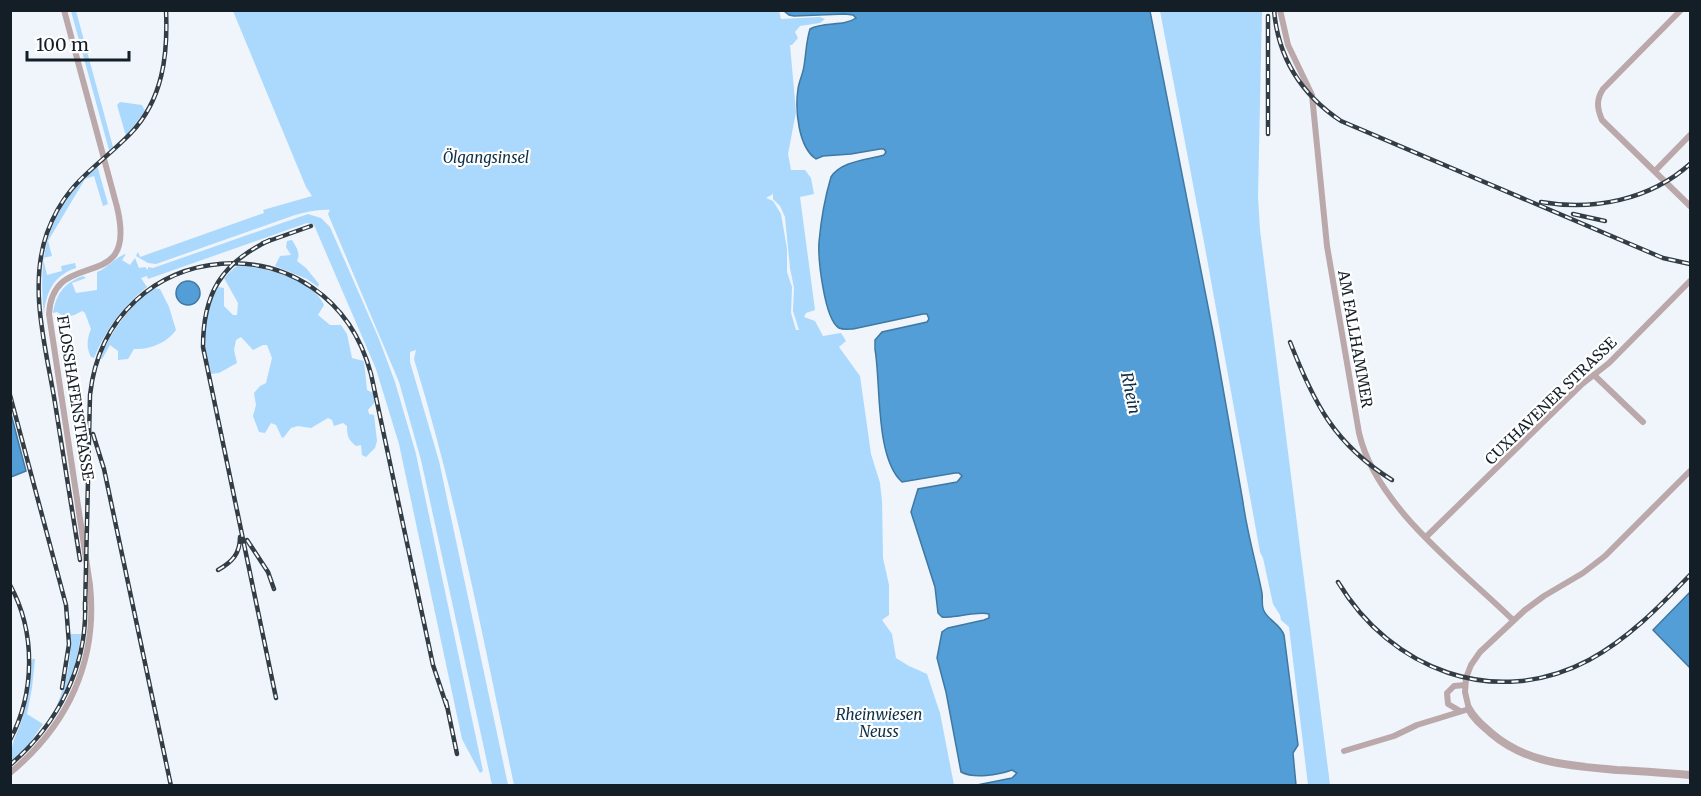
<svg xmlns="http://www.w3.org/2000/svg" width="1701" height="796" viewBox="0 0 1701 796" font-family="Merriweather,serif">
<rect width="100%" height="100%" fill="#eff5fa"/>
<!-- green -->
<g fill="#abd8fd" fill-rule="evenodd">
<path d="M71,11H76L113,147L109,150Z"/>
<path d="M779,11L781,19L820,17L825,19L820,23L800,26L795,32L798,38L792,45H790L796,112L788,154L791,170H805L811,178L814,194L800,197L815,310L806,313L804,317L815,321L823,336L841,333L846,341L839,347L860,376L871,454L880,483L882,501L883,558L889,585V615L882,620L892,634L896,658L909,666L927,674L940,713L954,785H514C484,643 457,499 414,359L416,350L410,352V362L439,461L508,785H492L421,460L399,382L328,214L330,210C319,209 307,212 295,215L156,264L148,263L136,256L138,252L140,257L264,213L263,210L312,196L306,187L233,11ZM773,194V199L780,206L785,217L790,268L794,288L793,311L799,330H796L791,313L792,287L787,272V249L781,214L773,201L766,198Z"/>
<path d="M1160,11H1262L1258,196L1260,230L1330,785H1308L1289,627L1281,620L1280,615L1273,604L1263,558L1260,552L1204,242Z"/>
<path d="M120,102L142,105L145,111L126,136L117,105Z"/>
<path d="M97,165L108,204L103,206L94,176L85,179L48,241L52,256L43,258L47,275L62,271L61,266L75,263L76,268C53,276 46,292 44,315C37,251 49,210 97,165Z"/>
<path d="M308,214L321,218L330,227L379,339L395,382L416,454L483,771L480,773L462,739L399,444L376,369L314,225L307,223L148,279L147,276L141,278L147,287C122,307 106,329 94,358L91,357C86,347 87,339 91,329L85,313L82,311C71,317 67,319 57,312L53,313C56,294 64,283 83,276L86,278L72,283L76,293L97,290V272C108,268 115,257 126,254L122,260L130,265L135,258L139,268L145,267L148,270V267L153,268Z"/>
<path d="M292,240C296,247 301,253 297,261L306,268L319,284L318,287L307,279L275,266L280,256L291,255L286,247L287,241Z"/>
<path d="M241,265C266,268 313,279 324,305L318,315L330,325H341L347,334L352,358L364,361L367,390L373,393L375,402L368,410L369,414L374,415L377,441L375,448L366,457L362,455L361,445L356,446C348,440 347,435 347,426L343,423L334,426L332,420L328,418L311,428L298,426L291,428L284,437L282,438L276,425L271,423L265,433L259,432L253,416L256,405L254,393L260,386L266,383L272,358L267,345H263L253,350L241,337L236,340L234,350L237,363L219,373L210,374C204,346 200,312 218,287L224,288V306L233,315H237L238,303L224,278L235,267Z"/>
<path d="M153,288L160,289L169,307L176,330C167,343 149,350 134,349L128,359L118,360V351L110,345L102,359L99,358C113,330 128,307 153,288Z"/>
<path d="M71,634H81C78,660 70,683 58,706L57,705C67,682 71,659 71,634Z"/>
<path d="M32,659H35L32,688L27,714L43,724L29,744L11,762C10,741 18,735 23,716C28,698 30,678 32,659Z"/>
</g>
<!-- water -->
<g fill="#539ed7" stroke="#4078a2" stroke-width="1.5">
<path d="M784,11H1150L1214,337L1243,502C1247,533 1256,562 1262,593C1263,599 1261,605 1264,611C1269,621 1280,624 1284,635L1298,745L1293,753L1296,785L972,786L1012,778L1017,773L1012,770C998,775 974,779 961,772L946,692L937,658L942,632L948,628L984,620L989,618V614C977,610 956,619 942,617L938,613L935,587L911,512L918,489L957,482L962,476L959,473H955L902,482C875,458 881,383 875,349V340L882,332L927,322L929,319L927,314H923L853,329C849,329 843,330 839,328C824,319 818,258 819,242C821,220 825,197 831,177C841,161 867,160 884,155L886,152L884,149H880L851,154L823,156L816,159C798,147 795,109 798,89C799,81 803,74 804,66C806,54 806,42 810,29C824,21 843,27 856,18L853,15L845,14L794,16L789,15Z"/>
<circle cx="188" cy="293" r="12"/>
<path d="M11,414L26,471L11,477H10Z"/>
<path d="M1690,592V668L1653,630Z"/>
</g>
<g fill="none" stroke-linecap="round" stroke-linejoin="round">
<!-- minor -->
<g stroke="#baa8ab" stroke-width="6">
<path d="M1280,10L1288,45L1312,95L1327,246L1359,433C1376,507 1461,569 1513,620"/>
<path d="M1681,10L1603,89C1596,100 1597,108 1602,120L1690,206"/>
<path d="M1655,171L1690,135"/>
<path d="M1594,375L1643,422"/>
<path d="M1426,537L1581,385L1609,363L1690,281"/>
<path d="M1460,711L1448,704L1447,693L1454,686L1465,685"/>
<path d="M1344,751L1394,736L1417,725L1469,709L1465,692L1466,678L1471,665L1480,652L1525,610L1544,596L1583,573L1605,556L1690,471"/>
<path d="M10,773C68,725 98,661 90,585L49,314C53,244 139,298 117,207L64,10"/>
</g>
<!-- tertiary -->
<path stroke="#baa8ab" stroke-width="8" d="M1469,709C1474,719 1482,725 1491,733C1527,764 1571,766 1617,770C1641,771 1666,773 1690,775"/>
<!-- rail casing -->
<g stroke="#333d45" stroke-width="4.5">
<g id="rail">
<path d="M1274,10C1278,58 1302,95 1341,121L1663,258L1690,264"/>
<path d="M1268,134V16"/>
<path d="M1541,202C1593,211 1650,200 1690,164"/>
<path d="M1573,214L1605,221"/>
<path d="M270,240C221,263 203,294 203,347L276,698"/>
<path d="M263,243L311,226"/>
<path d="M1290,342C1314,403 1334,444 1392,480"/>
<path d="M10,395L66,605L69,644L62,688"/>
<path d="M93,434L104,469L171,786"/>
<path d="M247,540L268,572L274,589"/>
<path d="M80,560C72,508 63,456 55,403C46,348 28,287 47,233C66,181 96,169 131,133C163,99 168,55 166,10"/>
<path d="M218,570C232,562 240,554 240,537"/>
<path d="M1338,582C1391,670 1495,710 1589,660C1628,639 1660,606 1690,575"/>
<path d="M10,585C36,632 35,693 10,740"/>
<path d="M85,610L90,395C108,232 329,215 371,374L433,665L447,707"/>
<path d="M446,701L457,754"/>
<path d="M10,765C58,724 88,666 85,602"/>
</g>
</g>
<!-- rail -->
<use href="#rail" stroke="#fff" stroke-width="2" stroke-dasharray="7" stroke-linecap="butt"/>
</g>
<g text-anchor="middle" stroke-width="4.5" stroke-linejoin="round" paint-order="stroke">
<!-- park labels -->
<g font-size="15" font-style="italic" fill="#0f3047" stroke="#fff">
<text x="486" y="163">Ölgangsinsel</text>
<text x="879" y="720">Rheinwiesen<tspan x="879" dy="17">Neuss</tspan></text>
</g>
<!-- street labels -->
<g font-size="15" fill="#131e27" stroke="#fff">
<text transform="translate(1355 339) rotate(80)" y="5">AM FALLHAMMER</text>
<text transform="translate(75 398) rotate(81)" y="5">FLOSSHAFENSTRASSE</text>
<text transform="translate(1551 401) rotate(-44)" y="5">CUXHAVENER STRASSE</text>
</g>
<!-- water labels -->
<g font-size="16" font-style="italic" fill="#0b2c43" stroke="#fff">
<text transform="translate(1131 393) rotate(78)" y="6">Rhein</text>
</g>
</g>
<!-- border -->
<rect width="1701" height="796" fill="none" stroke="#131e27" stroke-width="24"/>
<!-- scale -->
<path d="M27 51v9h102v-9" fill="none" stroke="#131e27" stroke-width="3"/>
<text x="36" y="51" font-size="18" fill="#131e27" stroke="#ffffff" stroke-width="4.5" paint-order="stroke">100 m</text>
</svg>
